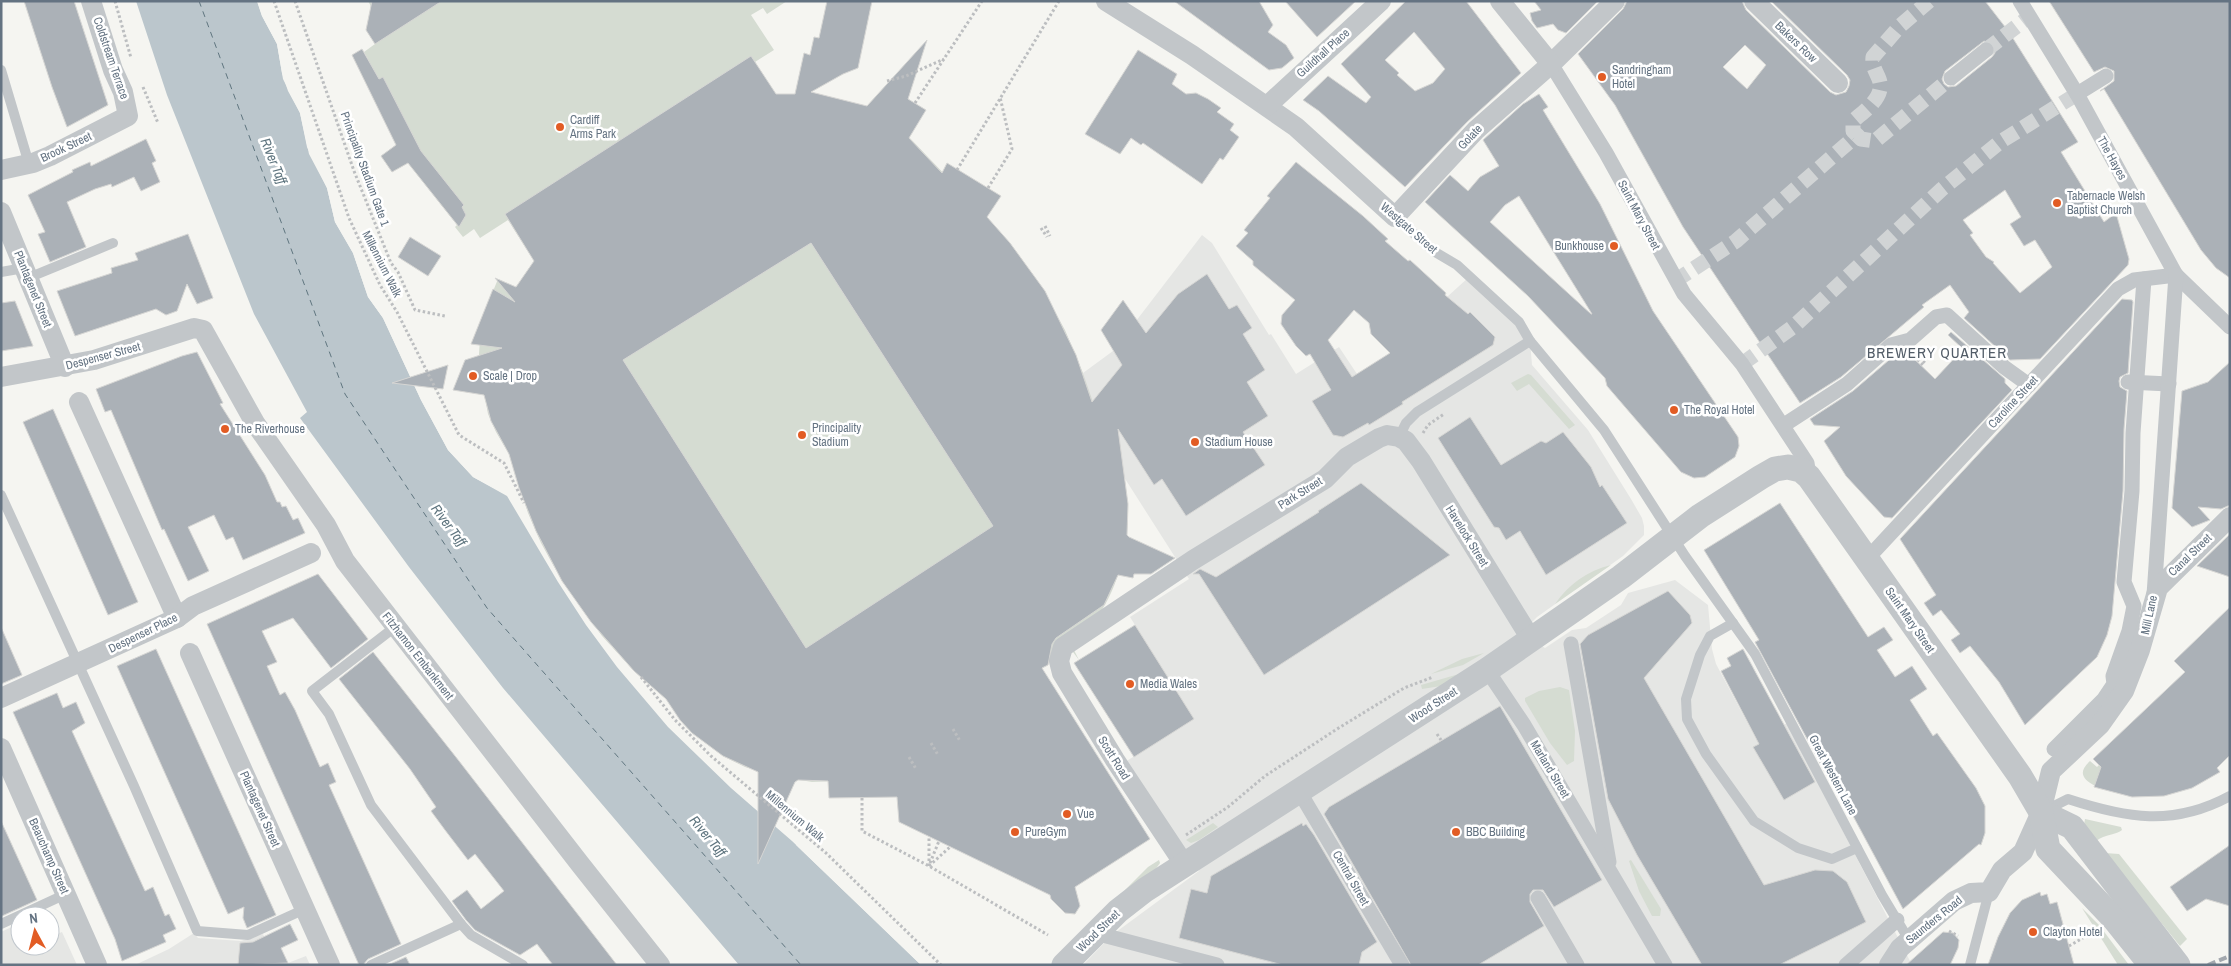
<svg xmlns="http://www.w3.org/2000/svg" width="2231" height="966" viewBox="0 0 2231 966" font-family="'Archivo Narrow',sans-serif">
<rect width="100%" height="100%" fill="#f5f5f1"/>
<!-- built -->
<g fill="#e5e6e4">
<path d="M1202,235L1212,243L1269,335L1271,334L1296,374L1339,347L1357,374L1418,337L1447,297L1469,277L1519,322L1530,341L1532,365L1588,430L1631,499L1642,518L1644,526V535L1623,556L1537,617L1530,624L1531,639L1545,648L1572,630L1586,628L1621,605L1628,593L1675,580L1708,605L1712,649L1716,664L1756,739L1787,723L1910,961L1906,965H1083L1112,935L1199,871L1125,762L1194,719L1130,617L1189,579L1122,474L1097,419L1083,373L1113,351Z"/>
<path d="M20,923V946H50V937L62,932L77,965H1V932Z"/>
<path d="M194,933L198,938L241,941L263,934L273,962L288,963L306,956L310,965H135L169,949Z"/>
</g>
<!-- green -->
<g fill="#d5dcd2">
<path d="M368,1H787L767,14L763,8L751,15L774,50L755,62L788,113L908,136L1010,243L1036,279L1065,330L1083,373L1128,504C1129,541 1120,585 1098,616C1090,626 1081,636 1072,646L1079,660L1070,648L933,738L832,781L812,782L777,776L745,767L723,756L692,733L680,720L666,699L634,671L602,636L562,581L541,543L528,513L509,454L496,432L488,414L483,386L479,354L480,339L489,301L498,279L516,287L534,261L508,220L480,238L474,229L463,237L455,227L457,225L408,163L392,172L381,156L396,145L361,62L368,59L364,52L375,44L366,30L374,12Z"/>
<path d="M1528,374L1531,375L1575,425L1569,429L1529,384L1517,391L1511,383Z"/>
<path d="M1611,565L1555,604C1569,584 1587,571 1611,565Z"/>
<path d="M1484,653L1463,665L1431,674L1462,659Z"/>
<path d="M1459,674L1441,686L1422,689L1421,685Z"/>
<path d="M1560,687L1569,690L1575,731L1574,761L1567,765L1550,743L1525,701V698L1539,691Z"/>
<path d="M2090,761L2097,767L2099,765L2105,771L2095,786C2082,779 2078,772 2090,761Z"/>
<path d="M2085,819L2121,827L2122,830C2117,835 2105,834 2096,841L2084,825Z"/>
<path d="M1213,823L1218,827L1199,840L1191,843L1186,840Z"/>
<path d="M2105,853L2119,854L2187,939L2180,946Z"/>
<path d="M1159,860L1160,863L1155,870L1124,891L1148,867Z"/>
<path d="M1631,860L1661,909L1660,916H1652L1639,891L1629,861Z"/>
<path d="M2082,908L2099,925L2129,965H2118Z"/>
</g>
<!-- water -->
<path fill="#bbc6cc" d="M136,1H257L262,16L277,44L283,79L300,113L307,147L327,188L335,222L353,253L368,297L383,318L421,400L448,450L473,477L507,496L558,582L586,625L617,667L668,727L731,788L792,841L921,965H739L503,688L409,567L300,418L307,412L254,314L167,95Z"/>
<!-- pier -->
<g fill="#f5f5f1">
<path d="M257,1H259L279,43L284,73L303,112L312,153L329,187L337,221L355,252L370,295L385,317L423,399L450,449L469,471L507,493L505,494L473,477L448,450L421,400L383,318L368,297L353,253L335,222L327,188L309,154L300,113L288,91L282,73L277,44L262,16Z"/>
<path d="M796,845H800L924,965H921Z"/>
</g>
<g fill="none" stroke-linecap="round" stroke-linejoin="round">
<!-- ferry -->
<path stroke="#5f757f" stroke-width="1" stroke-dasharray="6 5" stroke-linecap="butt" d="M199,1L345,394L487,608L801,965"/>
</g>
<!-- building -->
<g fill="#abb1b7" stroke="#d6d6d4" fill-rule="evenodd">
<path d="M24,1H74L108,105L67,127L52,87Z"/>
<path d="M372,1H442L375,44L366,30Z"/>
<path d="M827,1H872L858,68L843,74L811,92L867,106L927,40L908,99L926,110L909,138L942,173L947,163L1001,196L987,217L1010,243L1045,291L1076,355L1092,402L1122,365L1101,330L1123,300L1146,333L1178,294L1207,274L1229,309L1237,305L1252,328L1243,334L1265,370L1247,382L1268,416L1243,432L1265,465L1186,516L1162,479L1154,485L1118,429L1128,504L1127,535L1129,537L1175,558L1151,574H1134L1133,578L1118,575L1104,605L1056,638L1052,644L1048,665L1042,668L1150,839L1075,887L1080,906L1075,914L1065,913L1051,899L1050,895L899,822L897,797L829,798L828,781L798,780L795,782L758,864V772L723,756L692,733L680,720L666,699L634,671L591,622L562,581L536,531L519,488L509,454L491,421L484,395L453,390L465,360L502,348L471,344L493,289L515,302L495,278L516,287L534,261L505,214L751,56L776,94H795L804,53L810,55L814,37L819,38ZM811,243L993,526L806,648L623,360Z"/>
<path d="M1174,1H1259L1273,25L1268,32L1286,45L1294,58L1282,68L1269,70Z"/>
<path d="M1285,1H1356L1317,37Z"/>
<path d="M1406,1H1466L1521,73L1467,122L1405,187L1319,111L1303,100L1328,76L1366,103L1371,97L1341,64ZM1414,32L1445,69L1433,83L1415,91L1397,75L1399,73L1385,60Z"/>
<path d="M1534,1H1598L1566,33L1558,30L1553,24L1537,28L1532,21L1530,13L1541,10Z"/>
<path d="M1627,1H1742L1746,10L1830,92L1836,95L1846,92L1849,86L1850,80L1847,75L1771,1H1985L2009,32L2078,142L2061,152L2104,222L2116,213L2129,259L2128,265L2040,359L2010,360L1964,318L1969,312L1950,285L1922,305L1924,307L1841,377L1800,403L1683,227L1615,105L1578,54L1623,9ZM1984,41L1994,45L1995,53L1992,57L1956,86L1948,87L1944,84L1942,79L1945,71ZM1745,45L1766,65L1747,89L1723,67ZM2005,190L2021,217L2010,224L2024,246L2035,240L2052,267L2020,293L1993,263L1994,262L1986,257L1970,235L1973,233L1963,220Z"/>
<path d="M2049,1H2230V278L2216,268L2201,250L2104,89L2100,91L2114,81V71L2105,67L2094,72Z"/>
<path d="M362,49L379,79L383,77L421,151L464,205L462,207L466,215L459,227L408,163L392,172L381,156L396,145L352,55Z"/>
<path d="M1138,50L1177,74L1172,84L1186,94L1196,93L1208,99L1221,108L1217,112L1234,124L1230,130L1239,137L1223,160L1220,158L1202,184L1143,143L1141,145L1131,138L1120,154L1085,134Z"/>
<path d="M1539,94L1548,107L1543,110L1600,204L1653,311L1738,437L1739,446L1735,457L1705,477L1694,478L1681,472L1607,386L1605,378L1528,296L1425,202L1450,175L1468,191L1480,177L1499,166L1483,140L1523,104ZM1519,196L1592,314H1591L1490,222L1505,205Z"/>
<path d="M146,139L156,161L152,163L160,182L141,191L134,177L112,187L111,184L95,189L67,202L86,247L50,262L38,234L45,232L28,195L73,172L72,170L90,162L91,166Z"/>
<path d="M1296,162L1363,216L1388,239L1385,241L1408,261L1410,260L1446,293L1445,295L1468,314L1470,312L1495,337L1493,345L1402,402L1403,404L1369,425L1368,423L1343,437L1333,435L1312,401L1331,390L1310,354L1306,356L1296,346L1281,324L1282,315L1295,300L1253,265V261L1236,246L1248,233L1244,230L1270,198L1267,196ZM1354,310L1369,323L1371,334L1390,353L1352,377L1328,340Z"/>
<path d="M188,234L213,298L197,304L187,284L177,311L166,315L156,309L75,336L57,291L112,273L111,268L138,260L135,253Z"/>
<path d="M410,237L441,256L428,276L398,257Z"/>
<path d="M2122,299L2132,300L2133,302L2128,373L2120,377L2119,381L2120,387L2127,391L2124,429L2123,491L2112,616L2107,635L2097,657L2025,725L1999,682L1970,646L1960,653L1951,640L1960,634L1941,610L1933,616L1924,603L1936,595L1900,539Z"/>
<path d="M15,301L33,346L1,351V303Z"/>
<path d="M1951,332L2005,379V383L2012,390L1892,518L1884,517L1846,476L1824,441L1840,427L1814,425L1810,419L1853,391L1896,354L1906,351L1935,379L1963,349L1948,335Z"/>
<path d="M197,352L223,403L220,404L265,475L277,502H280L282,507L286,506L293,520L298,518L305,533L243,560L233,537L226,540L214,515L188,527L209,571L188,581L164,529L162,530L111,410L105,412L96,389L182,356Z"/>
<path d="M2230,362V505L2221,509L2198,507L2210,520L2192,527L2172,508L2182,391L2208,382Z"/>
<path d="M448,365L443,389L392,383Z"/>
<path d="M53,409L138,602L108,615L23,422Z"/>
<path d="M1470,417L1501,465L1541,441L1546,443L1563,432L1591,467L1600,487L1602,485L1627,523L1546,575L1520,531L1506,540L1499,528L1494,527L1438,438Z"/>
<path d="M1361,483L1450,555L1264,675L1199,574H1193L1200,569L1216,577L1319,512L1318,511Z"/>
<path d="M1780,503L1868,637L1884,627L1893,640L1877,650L1895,677L1912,666L1927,689L1910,700L1933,736L1937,733L1976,788L1985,806V833L1981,845L1979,844L1903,909L1830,773L1827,776L1755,642L1759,640L1704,550Z"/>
<path d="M2230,534V577L2197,566Z"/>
<path d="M318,574L368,639L331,668L293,618L262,631L277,662L267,666L280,695L285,692L295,710L320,767L328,763L336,782L329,785L401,944L368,959L363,965H359L207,624Z"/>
<path d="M1668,591L1690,615L1692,623L1644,678L1764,885L1815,870L1833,871L1847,882L1866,922L1779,965H1702L1637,855L1608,799L1580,644L1588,635Z"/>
<path d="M2230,607V755L2217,768L2220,772L2192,788L2164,796L2132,797L2094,787L2101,767L2093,759L2185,672L2174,661Z"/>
<path d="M1135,625L1194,719L1134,757L1074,663Z"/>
<path d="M1,627L22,675L1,684Z"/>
<path d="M156,649L276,915L247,928L243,918L244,907L228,914L117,666Z"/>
<path d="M1743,649L1815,782L1784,800L1753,747L1759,744L1721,671L1731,666L1727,658Z"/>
<path d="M373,652L459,761L617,965H553L537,944L520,955L475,930L466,920L452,901L467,890L481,909L504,891L475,854L468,860L445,830L431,811L436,807L410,769L339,679Z"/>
<path d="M57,693L63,708L76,702L85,723L72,731L145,891L153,887L165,916L169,914L176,929L163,935L166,942L122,961L115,939L13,712Z"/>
<path d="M1500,706L1602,880L1554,907L1543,890H1533L1530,894V902L1544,926L1478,965H1411L1324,814L1329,807Z"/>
<path d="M1,821L37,900L2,916H1Z"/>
<path d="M1302,823L1303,826L1306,824L1314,835L1377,942L1362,952L1359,965H1283L1179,938L1191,889L1207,893L1211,876Z"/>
<path d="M2230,845V906L2206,899L2187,911L2170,887Z"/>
<path d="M2040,892L2041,896L2047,894L2050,904L2057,902L2074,965H1988L1998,937L2010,913L2022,900Z"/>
<path d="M290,924L298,940L281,948L288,963L238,965L240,943L253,942Z"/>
<path d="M1943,932L1953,933L1959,940L1958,948L1950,965H1906Z"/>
<path d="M406,957L410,965H388Z"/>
</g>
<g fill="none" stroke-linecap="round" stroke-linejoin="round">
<!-- pedestrian-tunnel -->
<g stroke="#d1d4d5" stroke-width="15" stroke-dasharray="15 8" stroke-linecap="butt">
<path d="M1986,50L2030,16"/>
<path d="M1857,135L1861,139L1875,141L1951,78"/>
<path d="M1675,281L1736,241L1857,135L1853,131V121C1864,111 1886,97 1879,79C1876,71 1872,67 1873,57L1900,26L1929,1"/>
<path d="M1742,364L1793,327L1942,189L2000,142L2077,94"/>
</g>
<!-- path -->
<g stroke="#bcbec0" stroke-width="3" stroke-dasharray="2.5 2.5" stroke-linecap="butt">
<path d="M115,1L131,58"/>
<path d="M274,1L349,218L380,285L397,312L459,435L504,463L524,503"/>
<path d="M295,1L354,171L391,263L398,272L415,310L445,316"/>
<path d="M887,81L906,76L944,59"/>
<path d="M143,87L158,123"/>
<path d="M915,103L982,1"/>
<path d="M957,170L1059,1"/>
<path d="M988,188L1012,149L1000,97"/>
<path d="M1045,226L1050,236"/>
<path d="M1041,228L1047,237"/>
<path d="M1916,354L1925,363"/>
<path d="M1914,356L1923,365"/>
<path d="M1423,433L1428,425L1444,414"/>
<path d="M641,677L675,720L711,756L826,853L941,965"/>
<path d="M953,729L960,741"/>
<path d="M1437,734L1441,740"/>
<path d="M931,743L938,755"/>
<path d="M909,757L916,769"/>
<path d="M862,798V831L929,866L1048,935"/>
<path d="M1186,835L1228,807L1265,776L1337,729L1404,688L1433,677"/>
<path d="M930,863L939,841"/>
<path d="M929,866V836"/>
<path d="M929,866L950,847"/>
<path d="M1949,931L1958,936"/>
<path d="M2069,946L2083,938"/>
</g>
<!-- service -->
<g stroke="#c2c6c9" stroke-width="10">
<path d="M1,70L29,164"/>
<path d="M1395,217L1435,252L1457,265L1519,322L1530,341L1604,430L1685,556L1755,654L1882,895L1909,940"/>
<path d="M1,272L24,268"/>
<path d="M28,278L113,243"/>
<path d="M1399,437L1406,423L1417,412L1530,341"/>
<path d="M1,495L134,786L197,931L248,935L305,909"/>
<path d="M1733,623L1710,636L1700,655L1686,699L1687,719L1706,754L1754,821L1798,848L1832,859L1857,848"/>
<path d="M395,627L312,691L329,714L371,805L461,924L471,935L523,965"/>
<path d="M2044,811L2068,799C2126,818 2173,827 2230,796"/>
<path d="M1,924L66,894"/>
<path d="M371,965L461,924"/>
<path d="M1970,965L1989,892"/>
</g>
<!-- pedestrian -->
<g stroke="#c2c6c9" stroke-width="15">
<path d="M2020,1L2077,94L2176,275L2230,327"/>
<path d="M1551,64L1606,153L1684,294L1742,364L1807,463L1809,476"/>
<path d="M1951,78L1986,50"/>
<path d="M2077,94L2106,76"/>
<path d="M2128,382L2169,384"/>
<path d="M1784,425L1847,384L1891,345L1910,340L1936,317L1947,315L2004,367L2029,385"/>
<path d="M1867,559L2118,289L2134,280L2176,275"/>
<path d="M2154,595L2176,275"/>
<path d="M1571,644L1609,862"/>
<path d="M1487,670L1524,725L1665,965"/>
<path d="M2054,749L2104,699L2114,684L2113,676L2129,631L2134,606L2124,582L2132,491L2133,433L2144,279"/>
<path d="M1299,791L1402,965"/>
<path d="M1538,898L1577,965"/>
<path d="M1095,933L1217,965"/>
<path d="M1846,965L1897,920"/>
</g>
<!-- minor -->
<g stroke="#c2c6c9" stroke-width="20">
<path d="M1106,1L1192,55L1296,127L1395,217L1476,130L1551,64L1615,1"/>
<path d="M1500,1L1551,64"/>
<path d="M1754,1L1838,83"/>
<path d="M1267,106L1381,1"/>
<path d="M1,170L33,163L50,156L128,116L123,92L113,70L91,1"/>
<path d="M1,212L65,367"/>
<path d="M1,377L94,360L194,328L203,330L255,423L326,525L345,561L580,864L660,965"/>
<path d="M79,402L177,618"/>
<path d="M190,653L330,965"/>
<path d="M1,698L177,618L193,606L311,553"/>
<path d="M1,748L97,965"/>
<path d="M1184,864L1115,760L1062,673L1059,661L1063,647L1193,560L1325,479L1347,457L1379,438L1387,435L1399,437L1406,441L1421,461L1531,639"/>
<path d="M1889,965L1900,948L1954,901L1971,893L1989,892L2002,870L2023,852L2041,812L2051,771L2100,725L2124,691L2140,650L2158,588L2230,517"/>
</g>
<!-- tertiary -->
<g stroke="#c2c6c9" stroke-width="25">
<path d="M2041,812L2072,827L2178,965"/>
<path d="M1064,965L1118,911L1145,890L1487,670L1621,577L1700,516L1761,477L1775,469L1788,467L1801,470L1809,477L2020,776L2041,812L2048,849L2115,920L2151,965"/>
</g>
<!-- rail -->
<path stroke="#a3a8ae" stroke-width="4" stroke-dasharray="8 4" stroke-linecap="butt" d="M2208,965L2230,956"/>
</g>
<!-- markers -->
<g fill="#e25c24" stroke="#fff" stroke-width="2">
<circle cx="1602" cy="77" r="5"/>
<circle cx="560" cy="127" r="5"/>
<circle cx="2057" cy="203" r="5"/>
<circle cx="1614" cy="246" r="5"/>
<circle cx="473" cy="376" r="5"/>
<circle cx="1674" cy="410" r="5"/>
<circle cx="225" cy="429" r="5"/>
<circle cx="802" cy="435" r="5"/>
<circle cx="1195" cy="442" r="5"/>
<circle cx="1130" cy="684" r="5"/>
<circle cx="1067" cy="814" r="5"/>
<circle cx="1015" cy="832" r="5"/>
<circle cx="1456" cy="832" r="5"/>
<circle cx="2033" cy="932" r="5"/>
</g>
<g text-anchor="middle" stroke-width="5" stroke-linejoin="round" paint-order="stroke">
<!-- street labels -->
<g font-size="12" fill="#647382" stroke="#fff">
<text transform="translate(1796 42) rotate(44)" y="4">Bakers Row</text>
<text transform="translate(1323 53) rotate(-42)" y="4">Guildhall Place</text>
<text transform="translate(111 58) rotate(71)" y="4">Coldstream Terrace</text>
<text transform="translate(1470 137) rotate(-47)" y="4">Golate</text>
<text transform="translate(66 147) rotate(-25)" y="4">Brook Street</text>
<text transform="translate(2112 158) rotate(61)" y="4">The Hayes</text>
<text transform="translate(365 169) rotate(70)" y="4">Principality Stadium Gate 1</text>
<text transform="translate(1639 215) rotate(62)" y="4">Saint Mary Street</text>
<text transform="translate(1409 228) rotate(41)" y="4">Westgate Street</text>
<text transform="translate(382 264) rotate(63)" y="4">Millennium Walk</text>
<text transform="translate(33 289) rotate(68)" y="4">Plantagenet Street</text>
<text transform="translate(103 356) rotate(-15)" y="4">Despenser Street</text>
<text transform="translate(2013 402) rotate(-47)" y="4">Caroline Street</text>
<text transform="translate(1300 493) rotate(-32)" y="4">Park Street</text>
<text transform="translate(1467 536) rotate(58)" y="4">Havelock Street</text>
<text transform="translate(2190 555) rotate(-44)" y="4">Canal Street</text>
<text transform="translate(2149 615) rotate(-78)" y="4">Mill Lane</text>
<text transform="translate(1910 620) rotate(55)" y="4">Saint Mary Street</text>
<text transform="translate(143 633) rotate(-26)" y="4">Despenser Place</text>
<text transform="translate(418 656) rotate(52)" y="4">Fitzhamon Embankment</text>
<text transform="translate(1433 705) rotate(-33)" y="4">Wood Street</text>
<text transform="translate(1114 758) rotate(58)" y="4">Scott Road</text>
<text transform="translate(1550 769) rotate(59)" y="4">Marland Street</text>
<text transform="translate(1833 775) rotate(62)" y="4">Great Western Lane</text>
<text transform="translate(260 809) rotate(66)" y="4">Plantagenet Street</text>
<text transform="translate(795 816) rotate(40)" y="4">Millennium Walk</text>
<text transform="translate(49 856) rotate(66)" y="4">Beauchamp Street</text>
<text transform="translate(1351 878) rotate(60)" y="4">Central Street</text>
<text transform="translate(1934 920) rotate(-39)" y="4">Saunders Road</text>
<text transform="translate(1098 931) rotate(-44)" y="4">Wood Street</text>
</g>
<!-- poi labels -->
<g font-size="12" fill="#647382" stroke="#fff" text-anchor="start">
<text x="1612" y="74">Sandringham<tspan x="1612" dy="14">Hotel</tspan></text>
<text x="570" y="124">Cardiff<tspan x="570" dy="14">Arms Park</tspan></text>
<text x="2067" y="200">Tabernacle Welsh<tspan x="2067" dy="14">Baptist Church</tspan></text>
<text x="1604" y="250" text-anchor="end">Bunkhouse</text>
<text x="483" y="380">Scale | Drop</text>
<text x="1684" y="414">The Royal Hotel</text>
<text x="812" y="432">Principality<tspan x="812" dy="14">Stadium</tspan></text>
<text x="235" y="433">The Riverhouse</text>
<text x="1205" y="446">Stadium House</text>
<text x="1140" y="688">Media Wales</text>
<text x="1077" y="818">Vue</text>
<text x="1025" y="836">PureGym</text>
<text x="1466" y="836">BBC Building</text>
<text x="2043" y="936">Clayton Hotel</text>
</g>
<!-- water labels -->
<g font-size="14" font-style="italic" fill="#5f757f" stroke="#fff">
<text transform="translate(274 161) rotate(68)" y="5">River Taff</text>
<text transform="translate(449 525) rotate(53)" y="5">River Taff</text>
<text transform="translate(708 836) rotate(50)" y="5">River Taff</text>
</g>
<!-- quarter labels -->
<g font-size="15" letter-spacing="1" fill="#525c67" stroke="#fff">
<text x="1937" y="358">BREWERY QUARTER</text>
</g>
</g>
<!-- border -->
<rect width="2231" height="966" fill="none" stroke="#647382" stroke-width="5"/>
<!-- north arrow -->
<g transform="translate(35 931) rotate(353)"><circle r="24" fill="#ffffff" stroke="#c1c7cd"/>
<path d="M0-4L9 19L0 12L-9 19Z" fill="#e25c24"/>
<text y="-8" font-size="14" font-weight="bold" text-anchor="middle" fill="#647382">N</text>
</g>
</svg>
